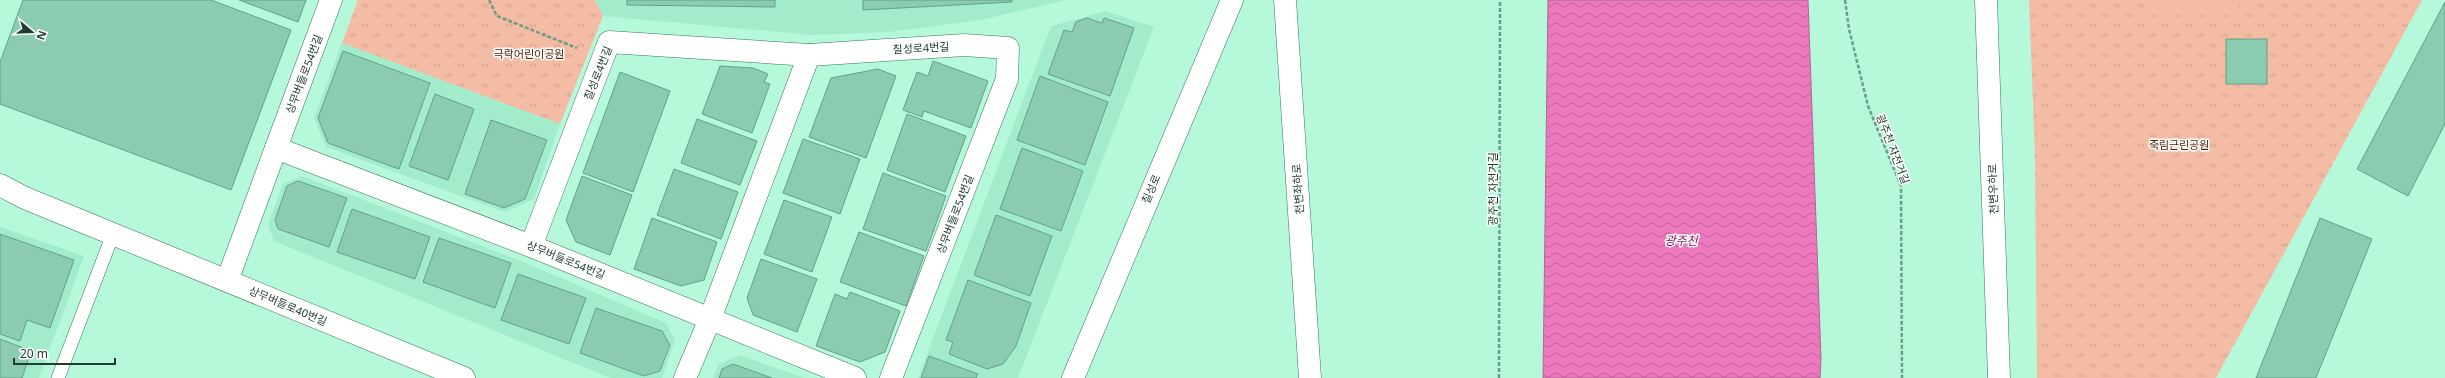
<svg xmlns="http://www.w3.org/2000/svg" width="2445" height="378" viewBox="0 0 2445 378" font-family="'Noto Sans','Noto Sans KR',sans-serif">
<defs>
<pattern id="grass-tufts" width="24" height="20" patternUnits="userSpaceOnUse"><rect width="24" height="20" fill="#f4bca4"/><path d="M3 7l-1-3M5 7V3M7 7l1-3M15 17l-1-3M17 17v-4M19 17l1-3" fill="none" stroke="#d1a28e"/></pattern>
<pattern id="water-waves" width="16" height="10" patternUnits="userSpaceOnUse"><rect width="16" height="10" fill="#ed78be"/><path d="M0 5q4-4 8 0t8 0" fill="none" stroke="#c0649b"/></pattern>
</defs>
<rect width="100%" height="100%" fill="#b6f8da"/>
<!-- built -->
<g fill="#a2eccc">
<path d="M595,0H1066L981,20L889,32L812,35L603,16Z"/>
<path d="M1106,11L1154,27L1018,378H918L1051,26Z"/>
<path d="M342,43L560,124L534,199L505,212L326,147L314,118Z"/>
<path d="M302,176L526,263L666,323L675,340L662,378H611L274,241L268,225L283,184Z"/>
<path d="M0,227L84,256L39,378H0Z"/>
<path d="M740,355L804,378H713L718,365Z"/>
</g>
<!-- grass -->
<g fill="url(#grass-tufts)">
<path d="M358,0H595L603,16L560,124L342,43Z"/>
<path d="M2029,0H2422L2216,378H2037L2035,154Z"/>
</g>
<!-- garden -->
<rect fill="#f4bca4" x="2149" y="0" width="90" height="15"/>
<!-- water -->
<path fill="url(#water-waves)" stroke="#b06693" d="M1548,0H1808L1821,359L1820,378H1543Z"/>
<!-- building -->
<g fill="#8bcbaf" stroke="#62a186">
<path d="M23,0H211L291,30L231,190L0,104V62Z"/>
<path d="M239,0H306L298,22Z"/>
<path d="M627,0H775V7L627,5Z"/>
<path d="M863,0H1012V2L863,10Z"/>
<path d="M2445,2V124L2408,196L2357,169Z"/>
<path d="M1087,18L1102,23L1104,18L1134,28L1110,96L1048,74L1064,30L1072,32L1076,22Z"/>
<rect x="2226" y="39" width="41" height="45"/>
<path d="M343,51L430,83L399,169L328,143L318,118Z"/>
<path d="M933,61L988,81L971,128L924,111L922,117L903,110L917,72L928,76Z"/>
<path d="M720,66L753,68L768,74L764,82L770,84L752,133L702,114Z"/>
<path d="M878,69L896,76L866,158L809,137L831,78Z"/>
<path d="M620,72L670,91L633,192L583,173Z"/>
<path d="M1040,76L1108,102L1085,165L1017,140Z"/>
<path d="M435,94L474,109L448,180L409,166Z"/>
<path d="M907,114L966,136L945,192L887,170Z"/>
<path d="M697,119L757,141L740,185L681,163Z"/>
<path d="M491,120L547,140L525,199L504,208L465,194Z"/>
<path d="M803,139L860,159L840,214L783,193Z"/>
<path d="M1022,148L1083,171L1061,231L1000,209Z"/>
<path d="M674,169L738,192L721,239L657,215Z"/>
<path d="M883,173L946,196L926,251L863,229Z"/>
<path d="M582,176L632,195L610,255L576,242L566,220Z"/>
<path d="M298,181L347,198L329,247L278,229L275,220L287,186Z"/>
<path d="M784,200L832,217L812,272L764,254Z"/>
<path d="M352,209L430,237L415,279L337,252Z"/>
<path d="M996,215L1052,236L1030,296L974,275Z"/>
<path d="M652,218L717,242L704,280L681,286L634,269Z"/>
<path d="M2320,218L2372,239L2316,378H2256Z"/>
<path d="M859,232L924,256L906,306L840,282Z"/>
<path d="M0,234L74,260L50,328L27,320L20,341L0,334Z"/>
<path d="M439,238L511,263L495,308L423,282Z"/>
<path d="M761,259L817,279L797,332L753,315L747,298Z"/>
<path d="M518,274L586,298L569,344L501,320Z"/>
<path d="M968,280L1031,303L1016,346L1003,364L987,369L949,354L953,342L946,340Z"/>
<path d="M850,292L900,311L885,352L860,362L816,346L835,294L847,299Z"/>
<path d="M596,308L662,331L670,345L660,371L644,376L580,353Z"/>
<path d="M0,339L31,351L22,378H0Z"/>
<path d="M929,356L978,374L976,378H921Z"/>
<path d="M733,364L772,378H719L722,369Z"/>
</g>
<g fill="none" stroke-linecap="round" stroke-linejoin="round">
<!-- service casing -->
<g stroke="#36755c" stroke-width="14">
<path id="service" d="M58,378L113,234"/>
</g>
<!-- minor casing -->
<g stroke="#36755c" stroke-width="23">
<g id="minor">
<path d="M331,0L276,148L531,246L855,378"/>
<path d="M1285,0L1310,378"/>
<path d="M1986,0L1999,378"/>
<path d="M0,185L25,198L464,378"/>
<path d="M531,246L609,42L809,55L964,45L1008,48L1007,79L891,378"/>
<path d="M227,281L276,148"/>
<path d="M685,378L710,319L809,55"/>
<path d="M1073,378L1232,0"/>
</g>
</g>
<!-- path -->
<g stroke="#6d9c87" stroke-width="2.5" stroke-dasharray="4 2" stroke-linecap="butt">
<path d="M489,0L497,16L577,48"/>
<path d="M1845,0L1849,29L1868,106L1901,186L1902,378"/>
<path d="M1499,378L1500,0"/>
</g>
<!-- service -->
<use href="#service" stroke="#fff" stroke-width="13"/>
<!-- minor -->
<use href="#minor" stroke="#fff" stroke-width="22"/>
</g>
<g text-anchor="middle" stroke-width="3" stroke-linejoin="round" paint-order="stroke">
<!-- street labels -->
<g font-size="11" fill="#213c30" stroke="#fff">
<text transform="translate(921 48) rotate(-3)" y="4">칠성로4번길</text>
<text transform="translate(598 73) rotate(-68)" y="4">칠성로4번길</text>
<text transform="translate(304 74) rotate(-69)" y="4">상무버들로54번길</text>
<text transform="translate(1893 149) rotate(69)" y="4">광주천 자전거길</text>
<text transform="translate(1151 189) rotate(-67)" y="4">칠성로</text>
<text transform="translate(1298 189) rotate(-94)" y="4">천변좌하로</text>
<text transform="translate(1493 189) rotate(-90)" y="4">광주천 자전거길</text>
<text transform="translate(1993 189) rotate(-92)" y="4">천변우하로</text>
<text transform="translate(955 214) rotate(-69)" y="4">상무버들로54번길</text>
<text transform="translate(566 260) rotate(22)" y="4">상무버들로54번길</text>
<text transform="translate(288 306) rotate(23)" y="4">상무버들로40번길</text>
</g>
<!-- park labels -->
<g font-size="11" fill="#52240c" stroke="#fff">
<text x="529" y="58">극락어린이공원</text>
<text x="2179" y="149">죽림근린공원</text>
</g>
<!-- water labels -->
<g font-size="12" font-style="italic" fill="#7e155c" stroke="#fff">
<text x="1681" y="245">광주천</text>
</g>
</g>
<!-- north arrow -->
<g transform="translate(32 32) rotate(109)" stroke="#ffffff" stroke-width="3" paint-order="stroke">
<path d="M0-3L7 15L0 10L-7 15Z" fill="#213c30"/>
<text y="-6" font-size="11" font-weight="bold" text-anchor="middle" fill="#213c30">N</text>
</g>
<!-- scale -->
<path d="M14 358v6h101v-6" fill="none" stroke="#213c30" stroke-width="2"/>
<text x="20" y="358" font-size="12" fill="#213c30" stroke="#ffffff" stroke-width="3" paint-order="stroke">20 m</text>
</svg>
